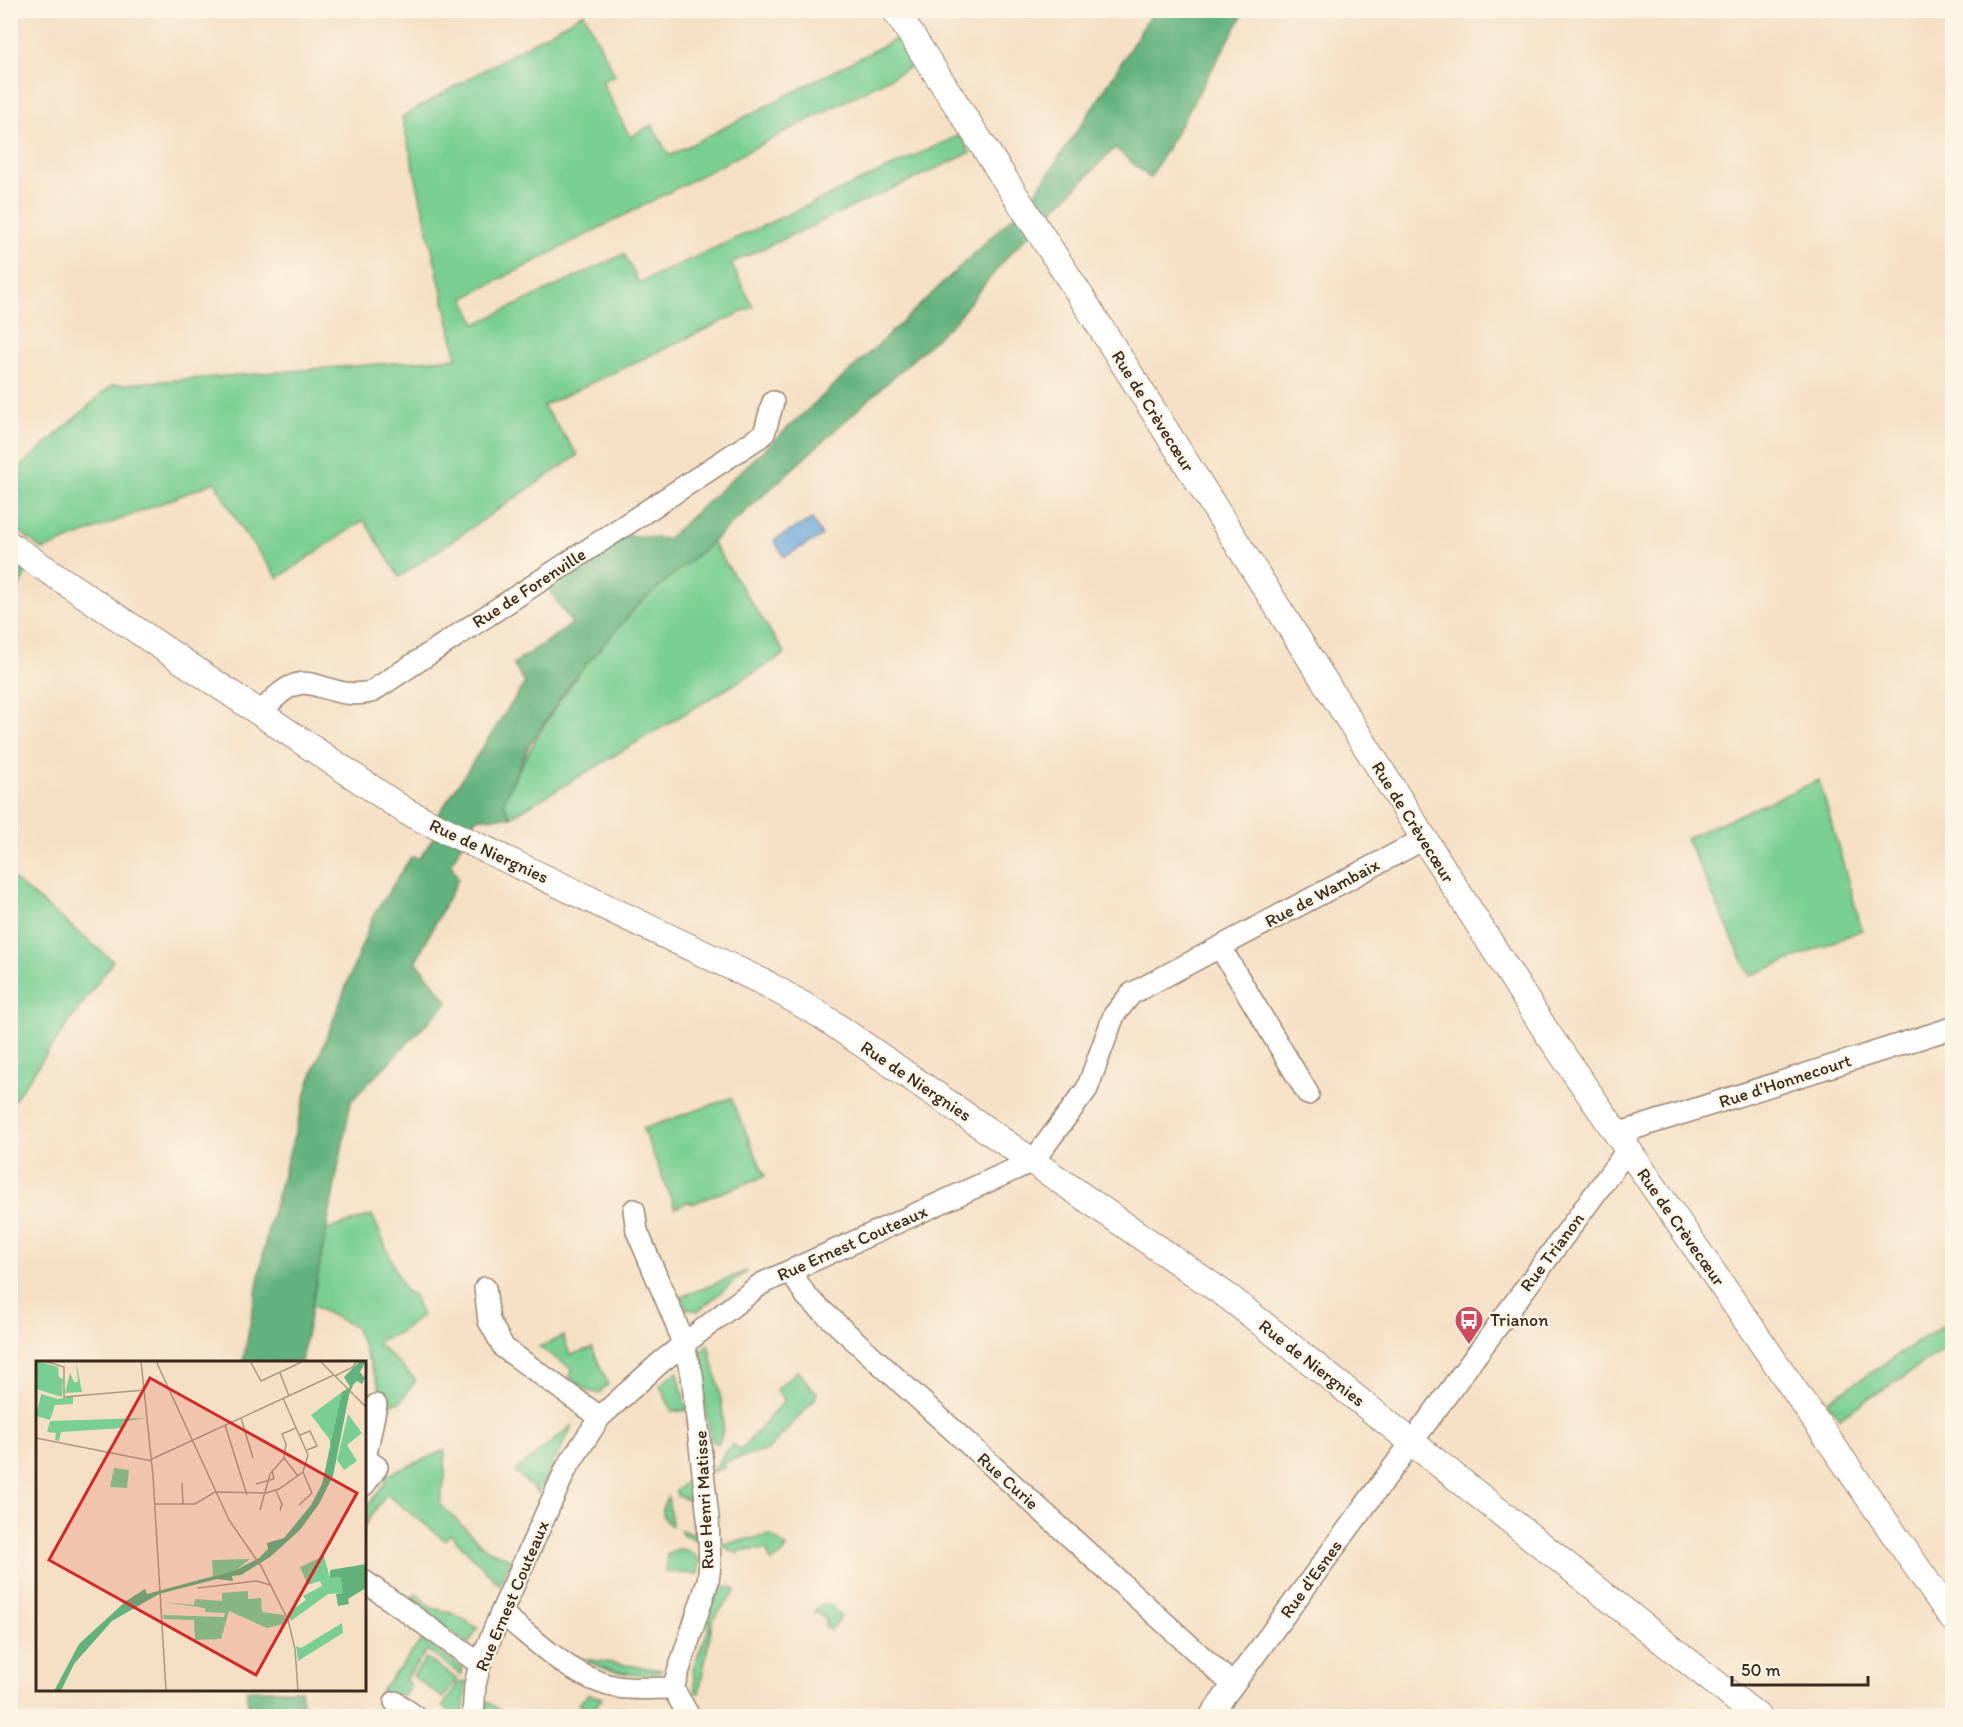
<svg xmlns="http://www.w3.org/2000/svg" width="1963" height="1727" viewBox="0 0 1963 1727" font-family="Itim,sans-serif">
<rect width="100%" height="100%" fill="#fcf5e5"/>
<filter id="ink" filterUnits="userSpaceOnUse"><feTurbulence type="fractalNoise" baseFrequency=".0167" numOctaves="2"/><feDisplacementMap in="SourceGraphic" scale="12" xChannelSelector="R" yChannelSelector="G"/><feConvolveMatrix kernelMatrix="1 2 1 2 8 2 1 2 1" color-interpolation-filters="sRGB"/></filter>
<filter id="wash" filterUnits="userSpaceOnUse"><feTurbulence type="fractalNoise" baseFrequency=".008" numOctaves="4" result="noise"/><feDisplacementMap in="SourceGraphic" scale="24" xChannelSelector="R" yChannelSelector="G"/><feGaussianBlur stdDeviation="1.35" result="paint"/><feColorMatrix in="noise" values="0 0 0 0 0 0 0 0 0 0 0 0 0 0 0 0 0 1.4 0 .05"/><feComposite in="paint" operator="in"/></filter>
<g filter="url(#wash)">
<rect width="100%" height="100%" fill="#f5e0c5"/>
<!-- green -->
<g fill="#79cf93" stroke="#5a7c58" stroke-width="1.5">
<path d="M584,13L615,75L602,82L630,137L652,125L669,156L898,38L915,65L464,298L476,324L624,254L639,283L960,135L970,153L731,263L753,307L543,406L578,455L399,577L364,520L278,578L242,530L215,482L43,550L11,525L10,476L112,385L457,358L402,117Z"/>
<path d="M712,542L785,654L511,817L503,802C538,728 580,662 639,604C662,582 688,563 712,542Z"/>
<path d="M11,561L26,572L11,605Z"/>
<path d="M1819,780L1862,930L1750,976L1686,838Z"/>
<path d="M11,877L113,961L11,1104Z"/>
<path d="M731,1098L765,1176L691,1204L689,1201L675,1208L643,1129Z"/>
<path d="M372,1215L405,1291L414,1295L422,1316L398,1333L376,1342L416,1380L399,1403L394,1402L389,1409L355,1327L311,1305L326,1230Z"/>
<path d="M747,1271L698,1311L687,1309L681,1297Z"/>
<path d="M1952,1320V1345L1839,1418L1827,1401Z"/>
<path d="M563,1336L570,1355L592,1348L608,1384L599,1393L588,1391L569,1376L573,1370L539,1347Z"/>
<path d="M708,1344C713,1366 733,1428 717,1444L711,1441L697,1355Z"/>
<path d="M677,1371L687,1410L672,1412L660,1385Z"/>
<path d="M797,1371L817,1393L815,1399L768,1450L724,1462L725,1468L711,1472L732,1444L741,1450L785,1400L776,1390Z"/>
<path d="M573,1425L538,1493L515,1471Z"/>
<path d="M445,1450V1477L440,1504L486,1549L511,1559L500,1585L450,1534L445,1540L386,1494L365,1525V1510L386,1481L383,1477Z"/>
<path d="M692,1476L699,1541L684,1536L680,1530L695,1535L691,1501L677,1496L676,1491Z"/>
<path d="M668,1497L672,1526C661,1520 660,1506 668,1497Z"/>
<path d="M770,1535L786,1547L783,1554L771,1562L767,1550H740V1554L729,1550L723,1544Z"/>
<path d="M678,1549C688,1549 694,1553 699,1561L698,1574L665,1572L667,1555Z"/>
<path d="M732,1587L736,1590L713,1620L699,1693L695,1692L693,1668L709,1628V1613L714,1597L721,1588Z"/>
<path d="M416,1594L430,1607L454,1614L478,1628L468,1644L410,1600Z"/>
<path d="M825,1602L827,1605L830,1604L841,1617L830,1631L824,1626L827,1620L814,1611Z"/>
<path d="M422,1640L463,1668L461,1675L427,1650L405,1680L411,1686L403,1697L395,1694L383,1702L379,1695L381,1691Z"/>
<path d="M426,1658L457,1679L443,1698L413,1676Z"/>
<path d="M584,1659L662,1670C645,1682 600,1669 584,1659Z"/>
<path d="M466,1682L463,1716H456L443,1706L458,1683Z"/>
<path d="M588,1694L602,1698L592,1712L579,1704Z"/>
<path d="M487,1701L508,1716H488Z"/>
</g>
<!-- forest -->
<g fill="#62b27d" stroke="#4e6e4e" stroke-width="1.5">
<path d="M1153,11H1245L1150,178L1115,148L1007,257L954,322L712,542L639,604L571,682L529,745L503,802L511,817L476,818L451,864L458,879L416,961L448,1002L351,1101L301,1362H243L268,1228L309,1083L373,916L411,857L420,858L445,820L436,818L525,683L513,664L572,624L547,587L625,535L667,539L878,345L1031,199L1100,97Z"/>
<path d="M246,1690H301L305,1716H250Z"/>
</g>
<!-- water -->
<path fill="#69a6da" stroke="#52687c" stroke-width="1.5" d="M812,519L822,536L784,557L774,540Z"/>
</g>
<g filter="url(#ink)">
<g fill="none" stroke-linecap="round" stroke-linejoin="round">
<!-- minor casing -->
<g stroke="#988572" stroke-width="24">
<g id="minor">
<path d="M261,713C309,654 317,703 371,692L764,434L773,402"/>
<path d="M1220,947L1308,1094"/>
<path d="M1617,1134L1952,1028"/>
<path d="M634,1210L637,1231L676,1323L692,1374L708,1518L710,1565L708,1581L673,1688L689,1716"/>
<path d="M790,1271L807,1297L1233,1685"/>
<path d="M485,1288L489,1321L504,1348L600,1417"/>
<path d="M364,1485L377,1467L365,1459L376,1405"/>
<path d="M364,1581L480,1664"/>
<path d="M501,1613C536,1640 572,1679 617,1687C635,1690 655,1688 673,1688"/>
<path d="M395,1702L415,1716"/>
<path d="M473,1716L475,1685L480,1664L501,1613L566,1469L600,1417L661,1362L761,1284L1033,1161L1087,1089L1114,1015L1131,994L1424,839"/>
<path d="M1210,1716L1628,1149"/>
</g>
</g>
<!-- tertiary casing -->
<g stroke="#988572" stroke-width="28">
<g id="tertiary">
<path d="M895,10L1080,295L1546,1031L1952,1618"/>
<path d="M10,545L407,812L767,984L822,1016L1230,1298L1757,1716"/>
</g>
</g>
<!-- minor -->
<use href="#minor" stroke="#fff" stroke-width="21"/>
<!-- tertiary -->
<use href="#tertiary" stroke="#fff" stroke-width="26"/>
</g>
</g>
<!-- icons -->
<defs>
<g id="bus-pin" transform="scale(1.5)"><path d="M0 17L-7.5 6A9.5 9.5 0 1 1 7.5 6Z" fill="#d1495b" stroke="#fcf5e5"/><path d="M-5-6H5V4H4V6H2V4H-2V6H-4V4H-5ZM-3.5-4V0h7V-4ZM-3.5 1.2v1.5H-2V1.2ZM2 1.2v1.5H3.5V1.2Z" fill="#fff"/></g>
</defs>
<g fill-rule="evenodd">
<use href="#bus-pin" x="1469" y="1320"/>
</g>
<g text-anchor="middle" stroke-width="4.5" stroke-linejoin="round" paint-order="stroke">
<!-- street labels -->
<g font-size="18" fill="#3b2a1e" stroke="#fcf5e5">
<text transform="translate(1153 411) rotate(58)" y="6">Rue de Crèvecœur</text>
<text transform="translate(529 588) rotate(-33)" y="6">Rue de Forenville</text>
<text transform="translate(1413 822) rotate(58)" y="6">Rue de Crèvecœur</text>
<text transform="translate(489 851) rotate(25)" y="6">Rue de Niergnies</text>
<text transform="translate(1322 893) rotate(-28)" y="6">Rue de Wambaix</text>
<text transform="translate(916 1081) rotate(34)" y="6">Rue de Niergnies</text>
<text transform="translate(1785 1081) rotate(-18)" y="6">Rue d'Honnecourt</text>
<text transform="translate(1681 1227) rotate(55)" y="6">Rue de Crèvecœur</text>
<text transform="translate(852 1243) rotate(-24)" y="6">Rue Ernest Couteaux</text>
<text transform="translate(1552 1252) rotate(-53)" y="6">Rue Trianon</text>
<text transform="translate(1312 1363) rotate(38)" y="6">Rue de Niergnies</text>
<text transform="translate(1008 1481) rotate(42)" y="6">Rue Curie</text>
<text transform="translate(704 1500) rotate(-93)" y="6">Rue Henri Matisse</text>
<text transform="translate(1311 1579) rotate(-54)" y="6">Rue d'Esnes</text>
<text transform="translate(512 1596) rotate(-67)" y="6">Rue Ernest Couteaux</text>
</g>
<!-- poi labels -->
<g font-size="18" fill="#3b2a1e" stroke="#fcf5e5" text-anchor="start">
<text x="1490" y="1326">Trianon</text>
</g>
</g>
<!-- overview -->
<g transform="translate(36 1361)">
<rect width="330" height="330" fill="#f5e0c5"/>
<path d="M1,0L22,6L23,16L27,18L26,36L0,28ZM40,0L46,31L29,32L34,12L38,21H42ZM306,31L297,81L294,86V79L275,54ZM5,33L22,38L37,35V43L19,44L14,59L0,55ZM312,53L326,72L311,84L321,100L308,109L301,99ZM109,57L87,61V67L25,71L23,80L19,79L20,72L11,71L14,60ZM78,107L93,109L91,127L74,126ZM288,195L294,217L304,216L307,232L292,233L255,260L251,252L270,239L267,235L286,225L284,220L272,224L264,206ZM214,198L200,209L177,215L176,199ZM212,230V238L225,237L226,251L248,254L252,262L231,267L193,250L185,278L159,279L158,259L128,258L127,254L188,256L189,252L169,251V247L127,241L158,244L159,238L186,240V232ZM306,262L307,272L262,300L260,285L265,287Z" fill="#79cf93"/>
<path d="M324,0H330L324,11L329,17L326,23L321,20L317,24L313,34L297,115L283,143L264,169L234,196L205,214L196,215L197,220L181,218L123,233L76,260L38,303L25,330H18L43,283L90,240L109,228L111,233L200,209L223,197L232,188L231,182L248,177L275,144L286,123L306,31L314,26L308,16ZM330,203V227L312,238L313,243L302,245L300,233L307,232L304,216L294,217V209Z" fill="#62b27d"/>
<path fill="none" stroke="#ab9782" stroke-width="1.5" d="M8,0L28,6V36L109,29M105,0L117,115L130,330M120,0L193,159L225,205L252,259L259,288L262,330M214,0L225,20L268,0M284,0L330,46M244,12L253,35M299,15L317,6L321,0M205,57L217,97M189,64L211,134M264,74L274,70L281,85L271,89M0,77L116,100M248,97L262,115M116,98L298,14M146,122L147,143M220,123L238,118L236,109M240,130L246,143L244,150M119,143H159L179,131L230,132L243,128L267,111L272,94L247,37M263,144L276,132L267,111M224,149L234,113L248,97L250,83L246,73L260,67M162,227L221,220L234,224"/>
<path fill="#d62828" fill-opacity="0.15" stroke="#d62828" stroke-width="3" d="M114,17L321,132L220,314L13,199Z"/>
<rect width="330" height="330" fill="none" stroke="#3b2a1e" stroke-width="3"/>
</g>
<!-- margin -->
<rect width="1963" height="1727" fill="none" stroke="#fcf5e5" stroke-width="36"/>
<!-- scale -->
<path d="M1732 1676v9h136v-9" fill="none" stroke="#3b2a1e" stroke-width="3"/>
<text x="1741" y="1676" font-size="18" fill="#3b2a1e" stroke="#fcf5e5" stroke-width="4.5" paint-order="stroke">50 m</text>
</svg>
